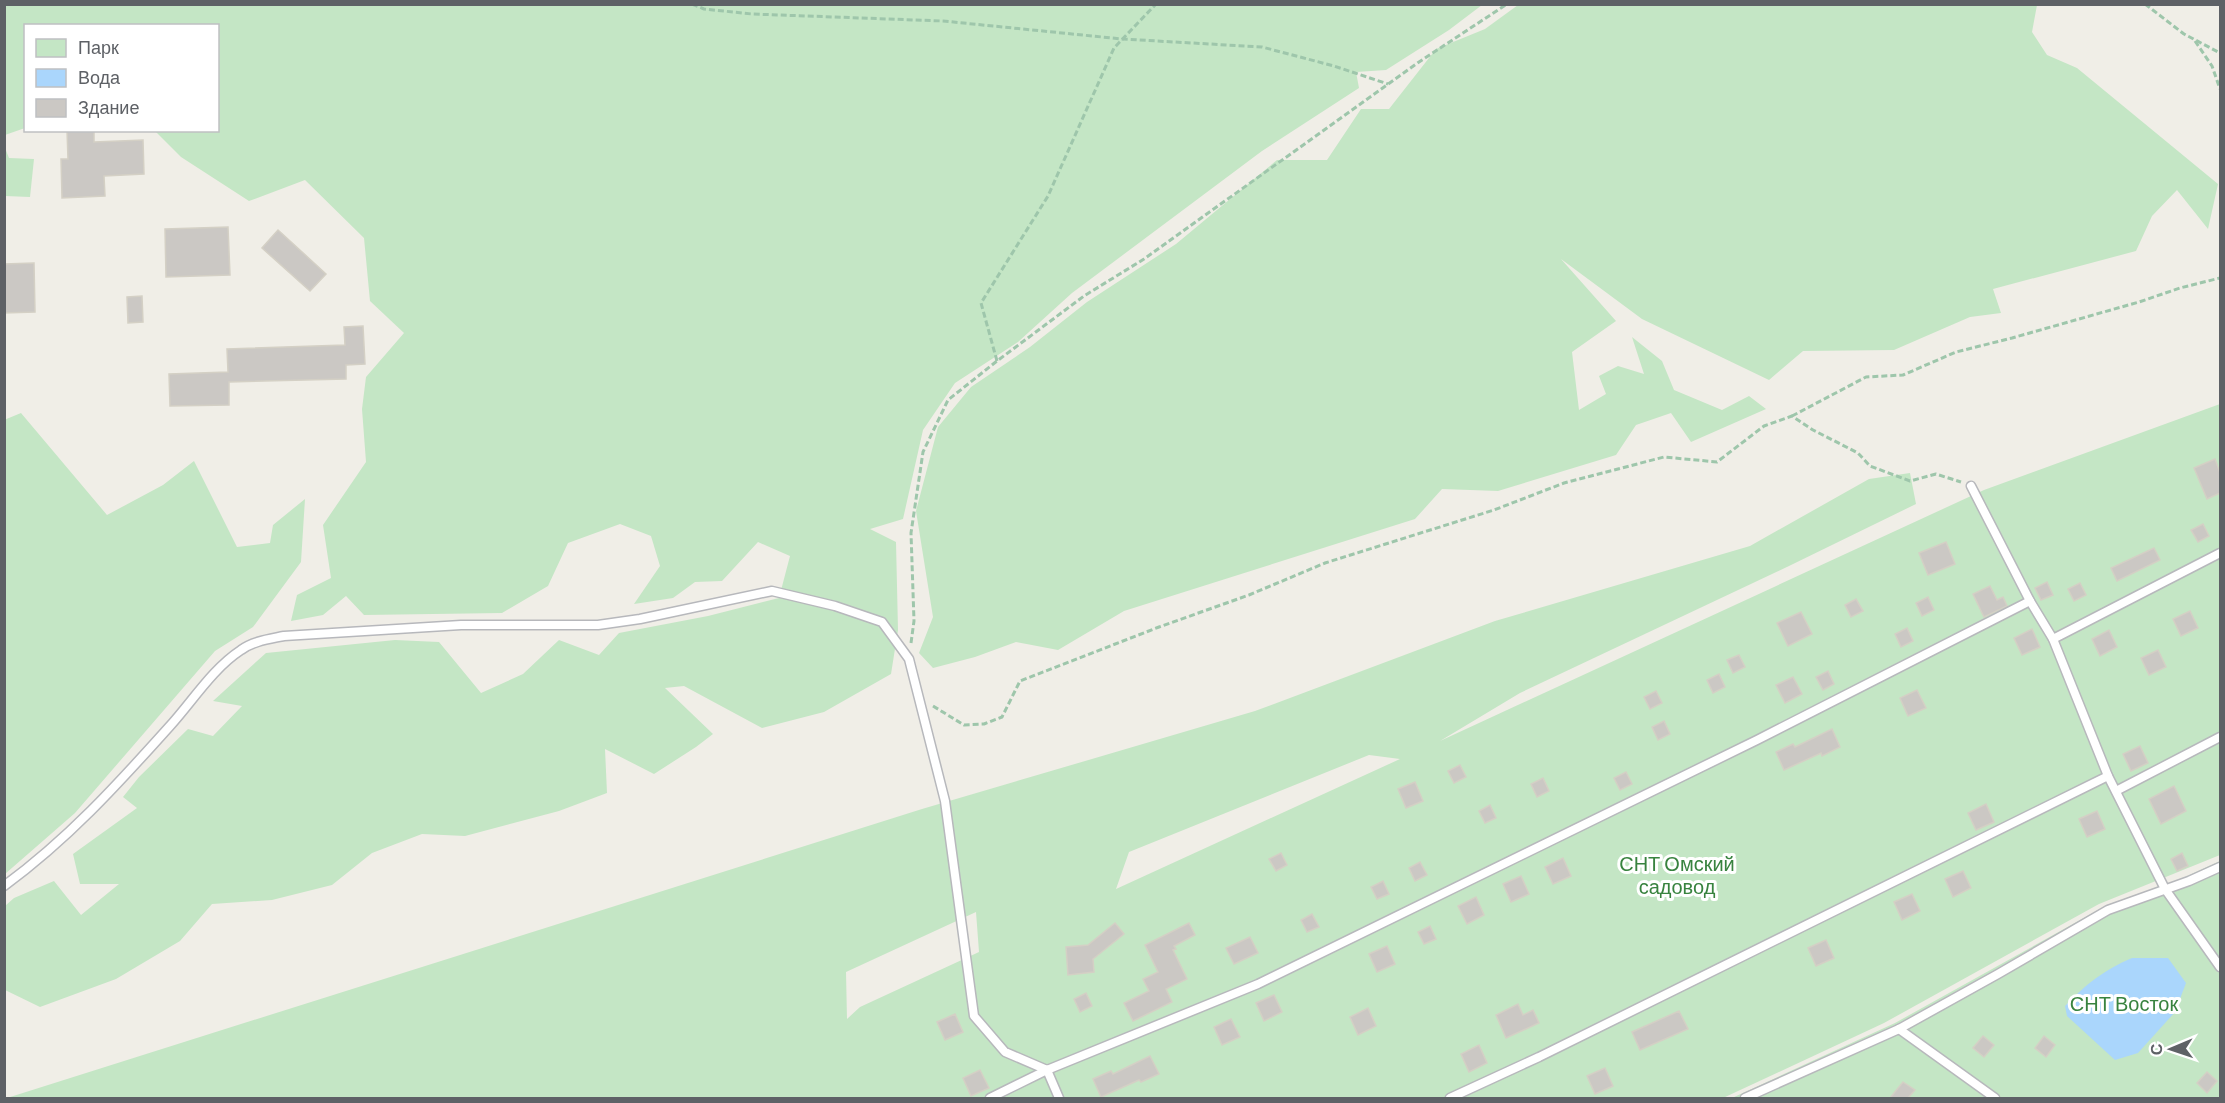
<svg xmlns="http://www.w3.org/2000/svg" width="2225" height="1103" viewBox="0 0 2225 1103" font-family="Barlow,sans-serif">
<rect width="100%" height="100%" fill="#f0eee7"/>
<!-- green -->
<g fill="#c4e6c5" fill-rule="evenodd">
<path d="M5,5H1482L1449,30L1386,70L1356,72L1359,88L1262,151L1072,293L1018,342L955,383L923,430L903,519L870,529L896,542L898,630L891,674L824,712L762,728L684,686L665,688L713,734L696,747L654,774L605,749L607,793L559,811L465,836L422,834L372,853L332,885L272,900L212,904L180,941L116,979L40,1007L5,990V906L14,898L54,881L81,915L119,884H80L73,854L137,808L123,797L139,777L188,729L213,736L242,706L213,701L266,653L395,640L439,642L481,693L523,674L559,640L599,655L619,633L708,616L779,598L790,556L758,542L722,581L695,582L673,598L634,604L660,566L651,536L620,524L568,543L548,586L502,613L364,615L346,596L323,615L291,621L297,595L331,578L323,525L366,462L362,409L366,377L404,333L370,301L364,238L305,180L249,201L181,157L155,131L218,130V26H26L25,128L5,135Z"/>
<path d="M1518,5H2037L2032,32L2047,55L2077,68L2218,184L2208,229L2177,190L2152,216L2136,251L1993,289L2001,313L1970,317L1894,350L1803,351L1769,380L1642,319L1561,259L1616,321L1572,352L1579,410L1606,394L1599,376L1618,366L1644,374L1632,337L1662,361L1674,390L1722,410L1749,396L1766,409L1691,442L1671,413L1636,425L1616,455L1498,491L1442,489L1415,519L1124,611L1058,650L1016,642L975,657L933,668L919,653L933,617L916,511L938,427L971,387L1030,347L1087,302L1176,244L1277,160H1327L1361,109H1389L1436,49L1485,29Z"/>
<path d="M5,148L9,158L34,159L30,197L5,196Z"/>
<path d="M2220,404V855L2099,904L1884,1023L1723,1098H7L922,809L1255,711L1495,621L1750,546L1869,479L1910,473L1916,504L1789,566L1520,693L1440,741L1984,490ZM1369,755L1400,759L1116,889L1129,852ZM976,912L979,952L860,1007L847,1019L846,972Z"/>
<path d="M21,413L107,515L163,485L194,461L237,547L270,543L273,525L305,499L301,562L253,627L215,651L75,813L5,874L4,420Z"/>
<path d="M2220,861V1098H1732L1895,1023L2107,905L2183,878Z"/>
</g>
<!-- water -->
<path fill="#aad6fc" d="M2132,958H2168L2186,983L2175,1012L2138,1053L2115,1060L2067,1016L2065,1006C2086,984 2104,970 2132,958Z"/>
<!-- building -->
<g fill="#cbc8c4" stroke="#d4d0c5" stroke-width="1.5">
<path d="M67,130H94V142L143,140L144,174L104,176L105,196L62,198L61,159H68Z"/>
<path d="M228,227L230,275L166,277L165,229Z"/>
<path d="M278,230L326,274L310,291L262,248Z"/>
<path d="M34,263L35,312L4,313V264Z"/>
<path d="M142,296L143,322L128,323L127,297Z"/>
<path d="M363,326L365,364L346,365V379L229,382V405L170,406L169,374L228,372L227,349L345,345L344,327Z"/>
<path d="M2215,459L2220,473V493L2207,499L2194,468Z"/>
<path d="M2203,524L2209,536L2198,542L2191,530Z"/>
<path d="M1946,542L1955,564L1928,575L1919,553Z"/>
<path d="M2154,548L2160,560L2117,581L2111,568Z"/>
<path d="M2047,582L2053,595L2041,600L2035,588Z"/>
<path d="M2080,583L2086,595L2074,601L2068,589Z"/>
<path d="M1990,586L1997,600L2003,597L2007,606L1984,617L1973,594Z"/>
<path d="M1928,597L1934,610L1922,616L1916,603Z"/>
<path d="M1856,599L1863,611L1851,617L1845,605Z"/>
<path d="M2190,611L2198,628L2181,636L2173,619Z"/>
<path d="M1801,612L1812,634L1788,646L1777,623Z"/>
<path d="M1907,628L1913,641L1901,647L1895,634Z"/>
<path d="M2032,629L2040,647L2022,655L2014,638Z"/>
<path d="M2109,630L2117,647L2100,656L2092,639Z"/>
<path d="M2158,650L2166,667L2149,675L2141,658Z"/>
<path d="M1739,655L1745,667L1733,673L1727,660Z"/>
<path d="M1828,671L1834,684L1823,690L1816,677Z"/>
<path d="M1719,674L1725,687L1713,693L1707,680Z"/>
<path d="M1793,677L1802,694L1785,703L1776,685Z"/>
<path d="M1917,690L1926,708L1908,716L1900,698Z"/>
<path d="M1656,691L1662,703L1650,709L1644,697Z"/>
<path d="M1664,721L1670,734L1658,740L1652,727Z"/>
<path d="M1832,729L1840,747L1822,756L1821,753L1784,770L1776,752L1793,744L1795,747Z"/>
<path d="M2140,746L2148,763L2131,771L2123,754Z"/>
<path d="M1460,765L1466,777L1454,783L1448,771Z"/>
<path d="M1626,772L1632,784L1620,790L1614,778Z"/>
<path d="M1543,778L1549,791L1537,797L1531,784Z"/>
<path d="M1415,782L1423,801L1406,808L1398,789Z"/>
<path d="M2174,786L2186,811L2161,824L2149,799Z"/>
<path d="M1986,804L1994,822L1976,830L1968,813Z"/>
<path d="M1490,805L1496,818L1485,823L1479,811Z"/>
<path d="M2097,811L2105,829L2087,837L2079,819Z"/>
<path d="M1281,853L1287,865L1276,871L1269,859Z"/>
<path d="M2182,853L2188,866L2177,871L2171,859Z"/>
<path d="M1563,858L1571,876L1553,884L1545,867Z"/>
<path d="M1420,862L1427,875L1415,881L1409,868Z"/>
<path d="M1963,871L1971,888L1953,897L1945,879Z"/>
<path d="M1521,876L1529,894L1511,902L1503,884Z"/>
<path d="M1383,881L1389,894L1377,899L1371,887Z"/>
<path d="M1912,894L1920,911L1902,920L1894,902Z"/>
<path d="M1476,897L1484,915L1467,924L1458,906Z"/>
<path d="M1312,914L1319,927L1307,932L1301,920Z"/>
<path d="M1115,923L1124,934L1093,959L1094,972L1068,975L1066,947L1088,945Z"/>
<path d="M1189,923L1195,935L1174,946L1176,949L1173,950L1187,979L1166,989L1172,1002L1133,1021L1124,1003L1149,991L1143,979L1158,972L1145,945Z"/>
<path d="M1430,926L1436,939L1424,944L1418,932Z"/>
<path d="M1250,937L1258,953L1234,964L1226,948Z"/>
<path d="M1826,940L1834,958L1816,966L1808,948Z"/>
<path d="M1387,946L1395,964L1377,972L1369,954Z"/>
<path d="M1086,993L1092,1006L1080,1012L1074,999Z"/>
<path d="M1274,995L1282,1012L1264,1021L1256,1003Z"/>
<path d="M1518,1004L1523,1015L1533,1010L1539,1023L1506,1038L1496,1015Z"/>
<path d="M1368,1008L1376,1026L1358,1035L1350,1017Z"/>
<path d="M1679,1011L1688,1029L1640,1050L1632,1032Z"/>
<path d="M955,1014L963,1032L945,1040L937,1022Z"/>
<path d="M1231,1019L1240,1037L1222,1045L1214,1027Z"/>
<path d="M1983,1036L1994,1045L1984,1057L1973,1048Z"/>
<path d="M2044,1036L2055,1045L2046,1057L2035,1048Z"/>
<path d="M1479,1045L1487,1063L1469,1072L1461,1054Z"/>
<path d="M1150,1056L1159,1074L1141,1082L1139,1080L1101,1097L1093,1079L1111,1071L1113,1074Z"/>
<path d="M1605,1068L1613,1086L1595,1094L1587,1076Z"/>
<path d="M980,1070L989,1088L971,1096L963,1078Z"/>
<path d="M2207,1072L2217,1081L2207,1093L2197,1083Z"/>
<path d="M1903,1082L1915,1090L1908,1098H1890Z"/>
</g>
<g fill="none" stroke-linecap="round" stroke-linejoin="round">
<!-- lane casing -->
<g stroke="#b7b8bc" stroke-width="11">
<g id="lane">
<path d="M1971,486L2030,601L2053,639L2108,776L2165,889L2220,967"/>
<path d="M2053,639L2220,553"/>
<path d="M2116,791L2220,737"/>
<path d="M4,886C68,839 117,785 169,727C192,702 212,669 241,650C253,641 270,639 284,636L461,625H598L640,619L772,591L835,606L882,622L909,659L945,801L974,1016L1005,1052L1047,1070L1258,984L1757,740L2030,601"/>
<path d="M1899,1029L1995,1098"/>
<path d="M990,1098L1047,1070L1059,1098"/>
<path d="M1450,1098L1539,1057L2108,776"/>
<path d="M1745,1098L1899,1029L1998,974L2108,910L2189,881L2220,867"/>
</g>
</g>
<!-- path -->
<g stroke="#9ec6ab" stroke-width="3" stroke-dasharray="6 3" stroke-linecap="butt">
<path d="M692,4L704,9L752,14L943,21L1122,39L1262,47L1334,66L1388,84"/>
<path d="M2145,4L2184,34L2220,53"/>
<path d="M2195,41L2212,66L2220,89"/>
<path d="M997,361L981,303L1048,196L1114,48L1156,4"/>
<path d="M1792,416L1866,377L1903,375L1956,352L2012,338L2139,302L2180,288L2220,278"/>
<path d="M911,643L914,621L911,533L923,452L948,400L997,361L1084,296L1144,259L1419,62L1507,4"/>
<path d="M933,706L964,725L984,724L1002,717L1020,681L1159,627L1249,595L1325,563L1494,510L1564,483L1664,457L1717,462L1764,426L1792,416L1813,430L1858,453L1870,466L1910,481L1936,474L1961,482"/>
</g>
<!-- lane -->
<use href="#lane" stroke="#fff" stroke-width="8"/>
</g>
<g text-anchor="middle" stroke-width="6" stroke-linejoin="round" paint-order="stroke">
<!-- park labels -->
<g font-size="20" fill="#38833f" stroke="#fff">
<text x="1677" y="871">СНТ Омский<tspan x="1677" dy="23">садовод</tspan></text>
<text x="2124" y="1011">СНТ Восток</text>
</g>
</g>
<!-- border -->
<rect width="2225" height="1103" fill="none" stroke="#5e6166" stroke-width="12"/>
<!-- legend -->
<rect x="24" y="24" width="195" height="108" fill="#ffffff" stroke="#bfc0c2" stroke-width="1.5"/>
<rect x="36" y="39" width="30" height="18" fill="#c4e6c5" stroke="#bfc0c2" stroke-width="1.5"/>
<text x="78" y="54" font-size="18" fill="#5e6166">Парк</text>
<rect x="36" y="69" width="30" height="18" fill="#aad6fc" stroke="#bfc0c2" stroke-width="1.5"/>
<text x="78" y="84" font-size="18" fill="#5e6166">Вода</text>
<rect x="36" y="99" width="30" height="18" fill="#cbc8c4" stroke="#bfc0c2" stroke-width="1.5"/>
<text x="78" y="114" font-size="18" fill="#5e6166">Здание</text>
<!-- north arrow -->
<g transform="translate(2171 1049) rotate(268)" stroke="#ffffff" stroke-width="4.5" paint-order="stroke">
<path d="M0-4.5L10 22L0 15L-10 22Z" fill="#5e6166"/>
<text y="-9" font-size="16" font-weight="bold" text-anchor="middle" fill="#5e6166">С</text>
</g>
</svg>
